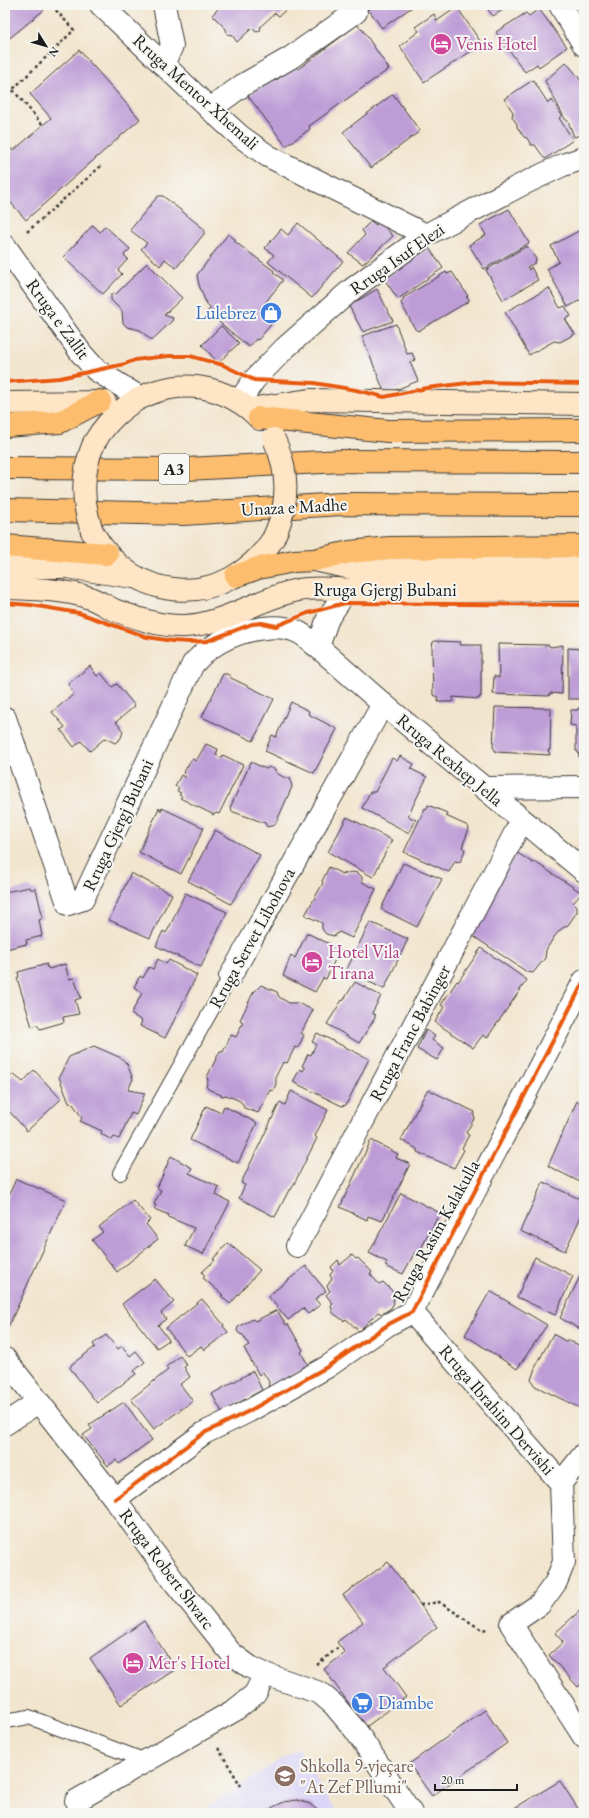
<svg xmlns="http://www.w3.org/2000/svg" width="589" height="1818" viewBox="0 0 589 1818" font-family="'EB Garamond',serif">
<rect width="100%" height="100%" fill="#f6f6f2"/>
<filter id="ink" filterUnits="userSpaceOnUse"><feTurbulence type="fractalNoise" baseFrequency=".025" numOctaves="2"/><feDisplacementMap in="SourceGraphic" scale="8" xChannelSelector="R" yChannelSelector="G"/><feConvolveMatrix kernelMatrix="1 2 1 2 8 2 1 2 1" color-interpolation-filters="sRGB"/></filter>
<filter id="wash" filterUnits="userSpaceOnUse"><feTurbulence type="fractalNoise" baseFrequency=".012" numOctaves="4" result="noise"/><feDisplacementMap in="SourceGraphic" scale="16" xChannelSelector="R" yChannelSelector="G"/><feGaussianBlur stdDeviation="0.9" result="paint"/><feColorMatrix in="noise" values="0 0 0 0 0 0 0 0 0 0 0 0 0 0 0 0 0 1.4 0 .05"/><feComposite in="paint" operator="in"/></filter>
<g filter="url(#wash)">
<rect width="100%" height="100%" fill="#f2e5ce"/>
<!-- built -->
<path fill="#dbd6f7" d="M298,1748L337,1813H198Z"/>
<g id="blocks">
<!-- building -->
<g fill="#be9dd7">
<path d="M5,5H42L45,9L5,42Z"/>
<path d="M222,5H291L279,16L275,13L261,26L260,31L256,32L252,28L237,42L232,35L227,34L226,29L212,15Z"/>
<path d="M365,5H415L382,28Z"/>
<path d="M484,5H511L493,16Z"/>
<path d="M457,7L480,41L479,46L424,82L400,46L419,31L415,27L434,14L437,21Z"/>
<path d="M539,9L567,47L539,67L537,64L525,72L496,32L526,13L529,16Z"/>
<path d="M357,25L362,29L389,69L309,126L310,129L286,146L248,96L273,78L275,81L295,66L298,69Z"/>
<path d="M79,50L140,119L26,220L5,196V142L13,151L51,118L30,94Z"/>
<path d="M566,62L584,84V134L574,137L568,121L565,119L545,81Z"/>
<path d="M533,80L548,103L552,100L562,116L559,118L573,140L545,159L535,145H531L527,138L524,137L517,127V124L512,117L513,112L504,99Z"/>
<path d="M393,94L420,131L371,168L343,132Z"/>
<path d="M158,196H163L204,229V234L176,268L165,259L160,266L141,249L147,243L130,230Z"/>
<path d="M509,209L529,243L484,269L469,245L486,235L480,225Z"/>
<path d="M371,221L376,225L379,221L393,236L363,264L348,253L365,235L362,230Z"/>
<path d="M298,223L343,261L312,298L268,262L274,255L265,248L281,229L288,235Z"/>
<path d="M93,225L100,232L105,226L130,249L124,255L128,259L118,270L122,274L103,294L63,257Z"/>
<path d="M584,228V298L568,307L547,269L559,262L551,246Z"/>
<path d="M228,234L236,240L234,241L274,271L273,272L283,280L261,308L273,318L274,321L258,340L256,339L249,347L207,312L211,308L206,303L199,285L197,275Z"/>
<path d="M527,246L536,259L535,263L527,267L529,270L531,267L538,280L503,300L486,270Z"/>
<path d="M429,248L443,268L398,299L384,279Z"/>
<path d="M147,263L182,298L164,315L173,318L172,321L153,339H150L140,330L127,327L123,323L122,311L111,300V294L114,293L115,295Z"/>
<path d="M446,272L447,274L452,272L468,296L466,297L469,299V301L418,331L415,329L401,303L404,299L403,298Z"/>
<path d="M549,288L560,308L565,306L571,316L565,319L575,334L560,342L554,341L529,355L505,312Z"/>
<path d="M377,289L393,321L363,332L349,306Z"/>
<path d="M396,324L407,354L412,353L415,360L410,362L418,381L385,394L362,336Z"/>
<path d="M221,326L239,343L218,363L202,345Z"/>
<path d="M435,641L461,642L459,645H481V697H479V699L453,697V702H438V697L433,695L432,647L433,642Z"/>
<path d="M498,644L549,645L550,647L563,645L562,694L550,693L549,696L493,694L494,676L499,678Z"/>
<path d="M568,648L582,649L584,651V699H568Z"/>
<path d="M90,666L97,676L101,673L112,687L117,684L135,706L116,722L123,731L121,738L115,743L105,738L90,751L81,741L74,747L61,730L65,727L52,712L74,694L68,684Z"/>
<path d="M223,674H227L230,676L229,677L274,699L253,741L202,717Z"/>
<path d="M291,702L309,711L308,714L337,729L314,773L265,751L272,735L276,737Z"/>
<path d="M495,707L551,708L550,750H548L550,755L496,752L493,747Z"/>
<path d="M578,708H584V757H579L578,751H576V726L570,725L571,710H578Z"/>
<path d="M206,744L218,749L216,755L221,758L223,755L243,765L219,814L216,813L214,815L180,798L182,796L179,795L181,793L177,791L179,788L175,786L181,775L185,778V775L183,773L192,759L196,761Z"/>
<path d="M400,756L414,764L411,769L427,777L408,816L416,820L409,833L362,808L370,792H375L392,758L397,761Z"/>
<path d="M251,762L266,769L269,767L276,770V773L285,778H290L292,787L275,825L267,827L265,823L231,811L232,809L230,808Z"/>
<path d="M428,805L447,813L446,816L468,826L469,829L462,847L465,850L460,862L455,861L449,872L404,852L425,808L427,809Z"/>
<path d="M159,808L161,811L162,808L204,828L181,874L139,852Z"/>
<path d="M347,817L392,840L373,877L328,852Z"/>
<path d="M215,830L260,855L231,904L188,881Z"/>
<path d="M516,852L533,863L535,862L582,893L573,903L577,907V912L568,925L561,929L554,937L546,950L545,958L533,973L527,972L467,932Z"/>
<path d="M403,863L442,879L417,927L381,909Z"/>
<path d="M329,867L342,874V873L346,874L350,872L358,873L362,877V882L376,889L352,938L339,932L334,936L326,934L322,929V923L305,915L323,883L322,881Z"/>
<path d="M131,873L172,894L150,938L109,920Z"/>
<path d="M30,887V889H36L43,918L39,920L42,936L26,940L27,944L6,949L5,892Z"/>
<path d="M185,893L227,912L201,967L156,946L163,931L166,933L170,926Z"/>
<path d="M370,922L408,939L384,989L346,971Z"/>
<path d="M307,933L340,949L326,979L323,978L315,992L283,976L291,955L295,958Z"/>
<path d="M481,948L527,980L487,1038L483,1035L473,1048L435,1022L444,1007L441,1005L457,981L458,982Z"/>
<path d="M158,959L166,964L169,960L197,975L165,1038L140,1026L142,1021L131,1014L142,993L134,987L140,976L143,978L149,967L153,969Z"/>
<path d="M47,964L46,967H48L49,969L65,964L69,979L74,978L81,998L75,1000L79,1014L63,1017L64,1022L40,1029L37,1025L32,1027L17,978L19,977L18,972Z"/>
<path d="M355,982L381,996L372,1013L375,1015V1018L359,1043L327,1024L342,1000L343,1001Z"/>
<path d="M261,985L277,992L279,997L289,1003H298L313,1010L301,1033L304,1035L298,1048L295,1047L287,1063L283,1062L276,1076V1084L273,1091L270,1090L258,1113L244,1108L242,1103L238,1100L226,1095L223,1096L208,1089L206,1086L208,1081L207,1077L220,1051L223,1052L231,1035L236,1037L243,1022L240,1020L253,993Z"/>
<path d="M426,1030L435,1036L432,1040L444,1048L437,1060L417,1049Z"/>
<path d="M317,1033L369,1059L346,1105L342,1106L293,1082L300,1069L303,1071L305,1068L302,1066L308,1054L311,1055L316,1044L312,1042Z"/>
<path d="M94,1046L121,1058L127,1064L133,1079L128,1090L145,1093L136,1115L131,1113L119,1139L114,1137L112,1140L101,1134L102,1131L80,1121L82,1118L73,1104L69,1103L59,1077L69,1057Z"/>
<path d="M34,1070L61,1099L27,1131L8,1110L5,1113V1081L13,1074L23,1082Z"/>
<path d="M429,1090L475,1112L473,1115L475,1117L466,1133L469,1135L462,1148L464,1150L454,1168L417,1152V1149L401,1140L426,1092Z"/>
<path d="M291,1091L328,1110L315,1136L317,1138L291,1190H289L275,1217L239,1198L245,1185L241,1183L280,1102L285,1105Z"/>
<path d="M577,1101L584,1104V1184L548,1166Z"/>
<path d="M206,1106L221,1113L224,1106L257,1123L238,1163L190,1140Z"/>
<path d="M371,1140L398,1154L396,1158L410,1164L382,1221L368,1216L367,1220L340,1207Z"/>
<path d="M171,1156L192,1168L189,1173L219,1187L216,1195L230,1202L203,1254L185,1246L194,1228L168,1217L169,1215L154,1209L156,1205L154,1204L161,1190L157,1188Z"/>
<path d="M16,1179L66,1200L5,1334V1204Z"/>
<path d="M543,1182L584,1201V1210L565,1251L520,1231Z"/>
<path d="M401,1193L440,1213L418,1254L415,1252L403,1274L385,1266L387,1262L369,1253Z"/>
<path d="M133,1200L150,1220L146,1224L158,1239L117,1272L92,1240L103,1232L99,1227Z"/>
<path d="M228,1243L260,1270L230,1304L221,1296L223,1295L203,1278L205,1276L202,1272L215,1260L213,1259Z"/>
<path d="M352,1255L356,1259L358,1258L372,1272L370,1274L379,1284L383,1282L397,1296L393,1299L394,1303L391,1308L382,1314L378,1312L359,1331L346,1319L344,1321L333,1313L331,1306L333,1304L326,1295L330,1291L327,1286L332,1279L330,1275L333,1271L331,1267L338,1260L340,1265Z"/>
<path d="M535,1257L573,1276L555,1315L517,1297Z"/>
<path d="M306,1266L326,1291L315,1299L320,1305L308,1314L303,1308L288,1320L268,1296Z"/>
<path d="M582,1272L584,1273V1331L560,1318Z"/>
<path d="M155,1279L174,1302L161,1313L166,1319L158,1325L169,1340L157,1348L122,1304Z"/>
<path d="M490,1291L547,1325L517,1369L465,1335Z"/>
<path d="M202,1299L224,1325L223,1326L228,1332L204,1350L201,1346L187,1356L166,1328Z"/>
<path d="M277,1310L286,1325L288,1324L303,1350L301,1352L309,1367L268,1388L269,1382L263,1372L259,1375L244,1348L249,1345L243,1335L240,1334L237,1331L238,1327L253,1319L255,1321Z"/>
<path d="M553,1334L567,1342V1340L584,1347V1410L535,1386L531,1380L535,1368Z"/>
<path d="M106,1335L118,1349L122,1346L130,1356L136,1351L145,1362L134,1371L136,1374L97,1403L70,1368L72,1364L95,1347L93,1344Z"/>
<path d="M180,1356L187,1365L184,1367L190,1377L180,1384L193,1401L154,1429L131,1399L168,1370L166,1367Z"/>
<path d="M253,1371L262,1390L222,1412L212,1394Z"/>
<path d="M124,1402L152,1440L119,1464L116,1460L108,1466L83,1435L92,1429L89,1425Z"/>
<path d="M388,1562L437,1627L384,1667L406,1697L366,1727L324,1669L345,1653L337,1642L363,1622L343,1595Z"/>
<path d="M584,1607V1681L578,1687L549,1655L563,1642L555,1633Z"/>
<path d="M144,1621L176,1669L121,1705L90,1658Z"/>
<path d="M485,1710L507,1743L432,1796L409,1764Z"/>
<path d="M560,1781L581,1813H513L511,1810Z"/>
<path d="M297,1800L310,1804L321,1813H267L271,1808L284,1802Z"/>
</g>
</g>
</g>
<g filter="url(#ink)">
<use href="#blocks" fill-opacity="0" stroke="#3c3a37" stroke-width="1"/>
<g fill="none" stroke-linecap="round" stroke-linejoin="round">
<!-- service casing -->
<g stroke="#3c3a37" stroke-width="16">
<g id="service">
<path d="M120,1173L230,977"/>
<path d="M5,1721L29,1717L146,1761"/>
</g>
</g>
<!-- minor casing -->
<g stroke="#3c3a37" stroke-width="24">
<g id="minor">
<path d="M101,5L210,109L240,136L268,156L426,235"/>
<path d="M560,5L584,45"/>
<path d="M163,64L172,46L164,5"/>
<path d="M210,109L243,85L290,58L356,12L352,5"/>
<path d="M5,246L81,353L96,370L139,397"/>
<path d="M239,402L254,380L285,348L351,290L426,235L521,185L563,165L584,158"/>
<path d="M347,590L328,618L318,647L383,704L584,871"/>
<path d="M5,718L68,904L83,899L193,664C198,659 203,653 209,649C230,633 273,620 298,632C305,635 312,643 318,647"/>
<path d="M485,788L584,787"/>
<path d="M230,977L383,704"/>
<path d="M297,1246L522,820"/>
<path d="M412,1312L561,1483L564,1562L556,1582L540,1604L511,1624L584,1737"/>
<path d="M5,1424L38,1402"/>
<path d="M561,1483L584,1454"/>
<path d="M115,1499L204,1433L249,1411L327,1367L389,1324L412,1312L584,981"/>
<path d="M76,1801L235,1710L255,1694L265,1674"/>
</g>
</g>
<!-- tertiary casing -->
<g stroke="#3c3a37" stroke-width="24">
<path id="tertiary" d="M5,1359L115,1499L176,1584L231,1653L250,1667L265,1674L320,1693L334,1705L356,1731L411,1813"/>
</g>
<!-- secondary casing -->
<g stroke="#3c3a37" stroke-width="24">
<g id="secondary">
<path d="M5,403L105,402"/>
<path d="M250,409L309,400L584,404"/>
<path d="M94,443C129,381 209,366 260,419"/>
<path d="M92,531C132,606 227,610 273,539"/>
<path d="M314,560L356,569L584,568"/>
<path d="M5,567H67L133,577"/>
<path d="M5,588C33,589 63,589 90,598C98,601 106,606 114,610C136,618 161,627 185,626C225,624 259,598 298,590C319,586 338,590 359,590H584"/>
</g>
</g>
<!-- trunk casing -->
<g stroke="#3c3a37" stroke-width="24">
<g id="trunk">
<path d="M259,418L388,431L584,430"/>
<path d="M5,426L60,422L100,401"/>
<path d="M5,468L186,469L343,461L584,462"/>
<path d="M5,510L183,514L341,504L584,505"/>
<path d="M5,546L107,554"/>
<path d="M236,576L258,568L294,561L314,560L350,552L389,548L584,546"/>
</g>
</g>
<!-- path -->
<g stroke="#3c3a37" stroke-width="2.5" stroke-dasharray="3 3" stroke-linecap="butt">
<path d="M13,90L43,125"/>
<path d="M5,97L74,30L51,5"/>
<path d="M27,232L101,166"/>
<path d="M131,362C159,350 191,356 219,364"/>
<path d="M420,1605L439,1602L482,1630L487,1629"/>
<path d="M317,1665L340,1646"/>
<path d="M218,1748L241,1786"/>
</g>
<!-- service -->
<use href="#service" stroke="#fff" stroke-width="14"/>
<!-- minor -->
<use href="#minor" stroke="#fff" stroke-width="22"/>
<!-- tertiary -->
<use href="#tertiary" stroke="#fff" stroke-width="22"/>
<!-- secondary -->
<use href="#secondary" stroke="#fee5c5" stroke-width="22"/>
<!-- trunk -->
<use href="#trunk" stroke="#fcbd6e" stroke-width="22"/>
<!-- secondary-bridge casing -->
<g stroke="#3c3a37" stroke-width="24" stroke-linecap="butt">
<g id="secondary-bridge">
<path d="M92,531C81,501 81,473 94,443"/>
<path d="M273,539C289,506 290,473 274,439"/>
</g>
</g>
<!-- secondary-bridge -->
<use href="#secondary-bridge" stroke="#fee5c5" stroke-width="22"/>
<!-- cycleway casing -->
<g stroke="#f6f6f2" stroke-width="6">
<g id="cycleway">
<path d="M5,382L60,378L125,364L135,360L150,358L169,356H190L223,365L254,380L314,383L356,390L384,397L427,388L476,382L584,384"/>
<path d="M5,603L31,605L79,613L147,637L172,641L189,642L207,641L252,624L262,623L276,626L308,613L345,603L584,605"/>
<path d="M115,1499L204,1433L249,1411L327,1367L389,1324L412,1312L584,981"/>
</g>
</g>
<!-- cycleway -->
<use href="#cycleway" stroke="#e8590c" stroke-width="4"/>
</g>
</g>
<!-- icons -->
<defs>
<g id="hotel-disc" transform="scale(1.15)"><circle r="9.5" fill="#d1479c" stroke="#f6f6f2"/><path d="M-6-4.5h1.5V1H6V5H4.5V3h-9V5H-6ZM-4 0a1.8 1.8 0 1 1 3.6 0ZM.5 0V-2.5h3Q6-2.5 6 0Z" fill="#fff"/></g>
<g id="shop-disc" transform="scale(1.15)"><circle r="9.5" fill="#3f7fe0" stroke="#f6f6f2"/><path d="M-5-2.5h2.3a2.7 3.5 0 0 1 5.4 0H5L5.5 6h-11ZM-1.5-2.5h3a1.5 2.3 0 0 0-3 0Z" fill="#fff"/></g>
<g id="supermarket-disc" transform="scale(1.15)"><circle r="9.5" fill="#3f7fe0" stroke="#f6f6f2"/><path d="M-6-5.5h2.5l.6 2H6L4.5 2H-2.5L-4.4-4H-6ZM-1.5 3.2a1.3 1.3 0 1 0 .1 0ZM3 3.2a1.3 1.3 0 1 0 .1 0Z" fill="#fff"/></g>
<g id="school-disc" transform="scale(1.15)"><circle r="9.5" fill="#8d6e63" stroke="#f6f6f2"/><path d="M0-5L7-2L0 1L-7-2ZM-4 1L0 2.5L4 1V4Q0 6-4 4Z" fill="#fff"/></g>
</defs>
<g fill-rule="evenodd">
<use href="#hotel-disc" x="441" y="44"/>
<use href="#shop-disc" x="271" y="313"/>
<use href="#hotel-disc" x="312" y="962"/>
<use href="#hotel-disc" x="133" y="1663"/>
<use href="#supermarket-disc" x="362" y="1703"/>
<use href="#school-disc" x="285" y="1776"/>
</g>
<g text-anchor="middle" stroke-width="4" stroke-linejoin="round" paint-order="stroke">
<!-- shield labels -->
<rect fill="#f6f6f2" stroke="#5d5d5c" stroke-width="1" x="159" y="454" width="30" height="30" rx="3"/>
<g font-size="17" font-weight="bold" fill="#1c1c1c">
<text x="174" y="475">A3</text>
</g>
<!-- hotel labels -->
<g font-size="18" fill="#b23c85" stroke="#f6f6f2" text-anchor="start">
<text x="456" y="50">Venis Hotel</text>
<text x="328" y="958">Hotel Vila<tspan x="328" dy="21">Tirana</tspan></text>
<text x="148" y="1669">Mer's Hotel</text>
</g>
<!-- street labels -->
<g font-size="18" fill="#1c1c1c" stroke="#f6f6f2">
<text transform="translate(196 92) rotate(42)" y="6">Rruga Mentor Xhemali</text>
<text transform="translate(397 259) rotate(-35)" y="6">Rruga Isuf Elezi</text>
<text transform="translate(58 319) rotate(54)" y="6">Rruga e Zallit</text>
<text transform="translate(294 507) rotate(-3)" y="6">Unaza e Madhe</text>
<text x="385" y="596">Rruga Gjergj Bubani</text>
<text transform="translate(450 760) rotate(40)" y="6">Rruga Rexhep Jella</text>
<text transform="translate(118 825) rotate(-65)" y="6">Rruga Gjergj Bubani</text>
<text transform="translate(252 938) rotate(-61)" y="6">Rruga Servet Libohova</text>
<text transform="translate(410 1033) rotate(-62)" y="6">Rruga Franc Babinger</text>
<text transform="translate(436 1231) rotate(-61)" y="6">Rruga Rasim Kalakulla</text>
<text transform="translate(497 1410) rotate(49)" y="6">Rruga Ibrahim Dervishi</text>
<text transform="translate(167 1569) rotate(53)" y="6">Rruga Robert Shvarc</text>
</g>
<!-- shop labels -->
<g font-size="18" fill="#366cbe" stroke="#f6f6f2" text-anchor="end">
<text x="256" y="319">Lulebrez</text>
<text x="378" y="1709" text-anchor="start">Diambe</text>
</g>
<!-- education labels -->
<g font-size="18" fill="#785e54" stroke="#f6f6f2" text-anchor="start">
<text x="300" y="1772">Shkolla 9-vjeçare<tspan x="300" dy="21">"At Zef Pllumi"</tspan></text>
</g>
</g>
<!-- margin -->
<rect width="589" height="1818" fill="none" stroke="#f6f6f2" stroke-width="20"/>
<!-- north arrow -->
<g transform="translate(46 46) rotate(127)" stroke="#f6f6f2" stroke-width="3" paint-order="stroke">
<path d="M0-3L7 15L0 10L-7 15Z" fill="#1c1c1c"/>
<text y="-6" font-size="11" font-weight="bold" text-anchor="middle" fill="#1c1c1c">N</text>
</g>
<!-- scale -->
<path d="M435 1784v6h82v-6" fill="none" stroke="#1c1c1c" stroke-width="2"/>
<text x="441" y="1784" font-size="12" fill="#1c1c1c" stroke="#f6f6f2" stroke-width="3" paint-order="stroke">20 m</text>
</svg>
